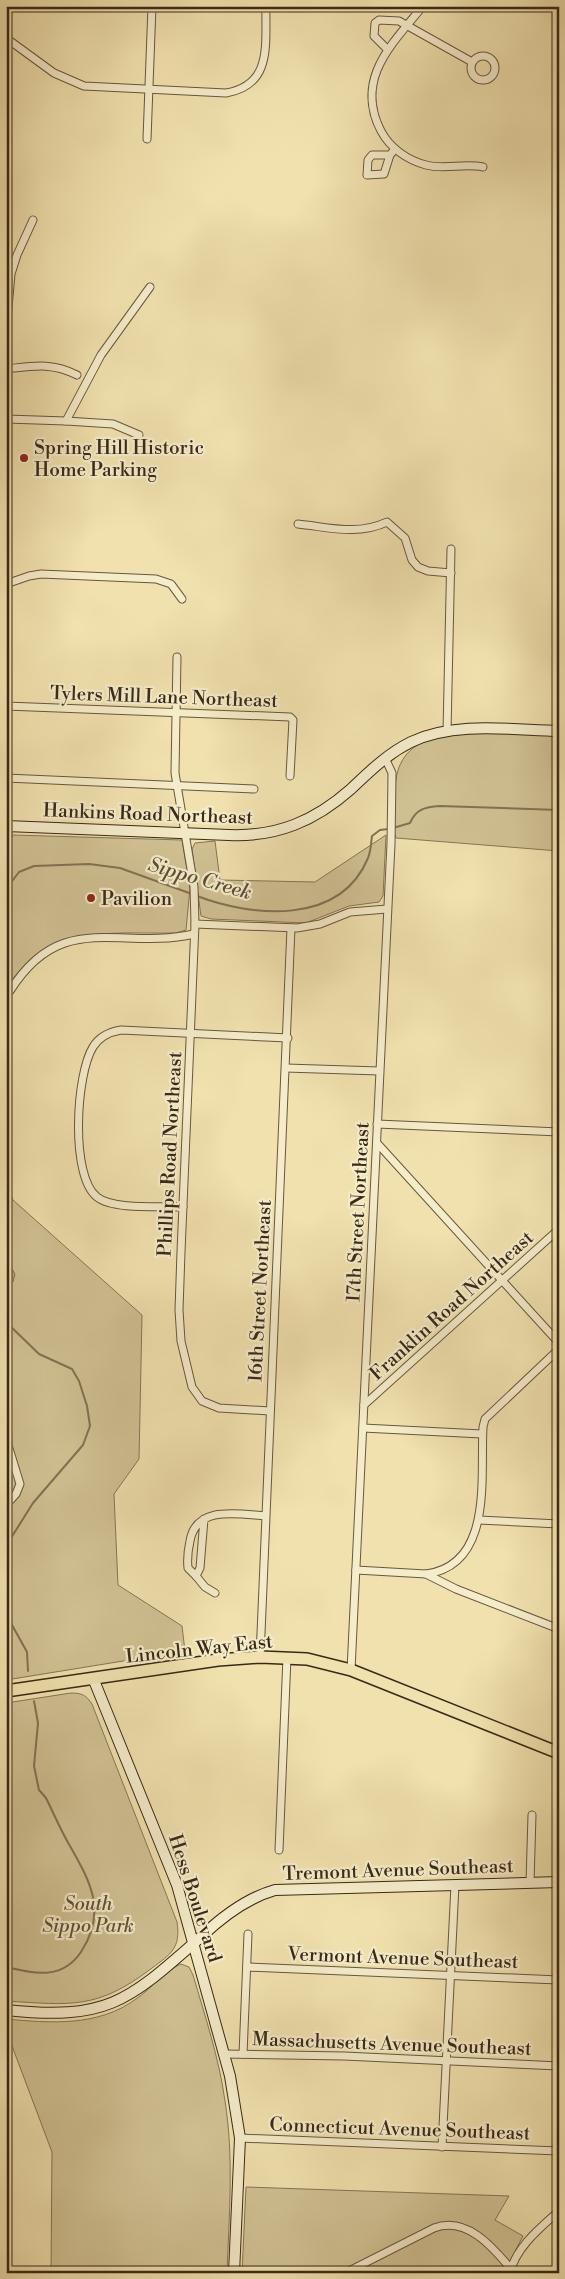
<svg xmlns="http://www.w3.org/2000/svg" width="565" height="2279" viewBox="0 0 565 2279" font-family="'Libre Bodoni',serif">
<defs>
<pattern id="water-waves" width="16" height="10" patternUnits="userSpaceOnUse" patternTransform="scale(1.25)"><rect width="16" height="10" fill="#b2a27b"/><path d="M0 5q4-4 8 0t8 0" fill="none" stroke="#928464"/></pattern>
</defs>
<rect width="100%" height="100%" fill="#f0e1ae"/>
<filter id="stains"><feTurbulence type="fractalNoise" baseFrequency=".004" numOctaves="4"/><feColorMatrix values="0 0 0 0 .2 0 0 0 0 .09 0 0 0 0 .02 0 0 0 .5 -.17"/></filter>
<radialGradient id="worn" r=".72"><stop offset=".6" stop-color="#630" stop-opacity="0"/><stop offset="1" stop-color="#630" stop-opacity=".3"/></radialGradient>
<!-- green -->
<g fill="#d1c294" stroke="#857656">
<path d="M499,733L559,735V851L396,838L394,832C395,813 393,792 397,774C407,729 464,734 499,733Z"/>
<path d="M13,835L182,840L190,888L186,930L176,933C134,934 83,928 44,949C29,958 16,974 6,988V851Z"/>
<path d="M386,835L383,896L379,902L349,906L306,923L211,919L201,916L192,849L195,843L215,841L220,880L315,882Z"/>
<path d="M6,1180L13,1200L142,1315L139,1459L114,1494L118,1585L182,1626L185,1651L6,1680Z"/>
<path d="M71,1693C82,1693 86,1695 92,1704L177,1922C181,1948 171,1954 152,1968C97,2010 71,2005 6,2001V1871L11,1869L6,1854V1703Z"/>
<path d="M181,1964L189,1967L193,1975C205,2016 219,2058 225,2101C234,2157 229,2216 227,2273H51L52,2152L6,2030V2019C50,2023 98,2027 136,1999C151,1989 164,1971 181,1964Z"/>
<path d="M246,2187L509,2196L495,2220L523,2236L504,2273H242Z"/>
</g>
<!-- water -->
<path fill="url(#water-waves)" stroke="#827253" d="M6,1259L15,1274L13,1282L6,1288Z"/>
<g fill="none" stroke-linecap="round" stroke-linejoin="round">
<!-- stream -->
<g stroke="#827253" stroke-width="2">
<path d="M393,828L410,823C416,809 425,807 440,806L559,810"/>
<path d="M6,889L19,872L34,866L89,864L120,868L192,894"/>
<path d="M197,896C252,917 340,926 368,858C371,851 371,843 372,836L380,830L388,829"/>
<path d="M6,1322L39,1354L72,1369L79,1381L87,1406L90,1426L83,1445L33,1503L6,1546"/>
<path d="M6,1568V1575"/>
<path d="M6,1606L12,1625L27,1652L28,1671"/>
<path d="M6,1967C36,1974 62,1980 81,1952C107,1912 91,1883 70,1846C61,1831 54,1814 46,1798L39,1790L34,1766L38,1723L34,1701"/>
</g>
<!-- street casing -->
<g stroke="#67573d" stroke-width="9">
<g id="street">
<path d="M423,6C392,44 354,79 381,131C390,148 407,160 426,165C445,170 464,163 483,167"/>
<path d="M6,38L54,73L84,86L226,93C273,85 265,44 266,6"/>
<path d="M387,49L374,36L375,23L379,20L399,21L472,62"/>
<circle cx="483" cy="68" r="12"/>
<path d="M147,139L152,6"/>
<path d="M390,155L384,174L367,175L368,160L372,155H390L395,149"/>
<path d="M6,330L11,274L17,255L33,220"/>
<path d="M6,369C33,366 52,362 77,375"/>
<path d="M6,419L66,421L101,355L150,287"/>
<path d="M66,421L113,424L139,435"/>
<path d="M298,524C328,527 357,536 387,522L405,538L412,560L418,567L428,571L451,573"/>
<path d="M6,584L29,576L41,574L156,579L171,584L182,599"/>
<path d="M177,657L175,773L194,887L195,924L181,1252L179,1310L181,1341L192,1387L202,1401L219,1408L270,1411"/>
<path d="M6,706L290,717L293,720L290,776"/>
<path d="M447,732L451,549"/>
<path d="M6,778L254,789"/>
<path d="M6,837L11,826"/>
<path d="M195,924L297,928L320,924L350,912L387,909"/>
<path d="M10,991C62,908 120,951 194,934"/>
<path d="M286,1068L379,1071"/>
<path d="M377,1124L559,1132"/>
<path d="M377,1143L559,1343"/>
<path d="M183,1207C161,1206 113,1210 97,1197C70,1176 76,1074 93,1047C99,1037 109,1032 121,1030L288,1038"/>
<path d="M6,1399L8,1445L20,1484L16,1494L6,1505"/>
<path d="M364,1405L559,1229"/>
<path d="M363,1428L482,1434"/>
<path d="M204,1519L200,1568L196,1576L188,1568C187,1559 188,1550 190,1541C196,1505 238,1514 265,1516"/>
<path d="M479,1520L559,1524"/>
<path d="M356,1570L426,1574L456,1589L559,1629"/>
<path d="M426,1574C494,1565 480,1476 483,1427L485,1419L559,1349"/>
<path d="M196,1576L205,1587L215,1593"/>
<path d="M260,1657L291,928"/>
<path d="M351,1670L391,844L392,773L385,758"/>
<path d="M279,1850L287,1657"/>
<path d="M530,1883L532,1815"/>
<path d="M247,1967L559,1980"/>
<path d="M224,2054L344,2056L559,2066"/>
<path d="M243,2054L248,1934"/>
<path d="M240,2138L559,2151"/>
<path d="M442,2147L455,1885"/>
<path d="M345,2273L434,2228C466,2216 492,2246 511,2269"/>
<path d="M510,2273C516,2247 540,2228 559,2211"/>
</g>
</g>
<!-- secondary casing -->
<g stroke="#392917" stroke-width="12">
<g id="secondary">
<path d="M6,826L229,835C277,837 315,821 351,789C370,771 387,754 411,742C455,721 512,730 559,731"/>
<path d="M93,1678L177,1885L230,2076L240,2138L234,2273"/>
<path d="M6,2010C109,2021 128,2001 202,1936C223,1916 247,1898 275,1890L559,1882"/>
</g>
</g>
<!-- primary casing -->
<g stroke="#392917" stroke-width="14">
<path id="primary" d="M6,1691L218,1660L260,1657L307,1659L351,1670L559,1753"/>
</g>
<!-- street -->
<use href="#street" stroke="#f5ecca" stroke-width="7"/>
<!-- secondary -->
<use href="#secondary" stroke="#f5ecca" stroke-width="10"/>
<!-- primary -->
<use href="#primary" stroke="#f0e1ae" stroke-width="11"/>
</g>
<!-- markers -->
<g fill="#8f2418" stroke="#f5ecca" stroke-width="2">
<circle cx="24" cy="458" r="5"/>
<circle cx="91" cy="898" r="5"/>
</g>
<g text-anchor="middle" stroke-width="4.5" stroke-linejoin="round" paint-order="stroke">
<!-- poi labels -->
<g font-size="19" fill="#392917" stroke="#f5ecca" text-anchor="start">
<text x="34" y="454">Spring Hill Historic<tspan x="34" dy="22">Home Parking</tspan></text>
<text x="101" y="905">Pavilion</text>
</g>
<!-- street labels -->
<g font-size="19" fill="#392917" stroke="#f5ecca">
<text transform="translate(164 696) rotate(2)" y="7">Tylers Mill Lane Northeast</text>
<text transform="translate(148 813) rotate(2)" y="7">Hankins Road Northeast</text>
<text transform="translate(169 1154) rotate(-87)" y="7">Phillips Road Northeast</text>
<text transform="translate(357 1212) rotate(-87)" y="7">17th Street Northeast</text>
<text transform="translate(259 1291) rotate(-87)" y="7">16th Street Northeast</text>
<text transform="translate(451 1305) rotate(-42)" y="7">Franklin Road Northeast</text>
<text transform="translate(199 1648) rotate(-6)" y="7">Lincoln Way East</text>
<text transform="translate(398 1869) rotate(-2)" y="7">Tremont Avenue Southeast</text>
<text transform="translate(196 1898) rotate(72)" y="7">Hess Boulevard</text>
<text transform="translate(403 1957) rotate(2)" y="7">Vermont Avenue Southeast</text>
<text transform="translate(392 2043) rotate(2)" y="7">Massachusetts Avenue Southeast</text>
<text transform="translate(400 2128) rotate(2)" y="7">Connecticut Avenue Southeast</text>
</g>
<!-- park labels -->
<g font-size="19" font-style="italic" fill="#5f4f36" stroke="#f5ecca">
<text x="88" y="1910">South<tspan x="88" dy="22">Sippo Park</tspan></text>
</g>
<!-- water labels -->
<g font-size="20" font-style="italic" fill="#5d4d35" stroke="#f5ecca">
<text transform="translate(200 878) rotate(16)" y="7">Sippo Creek</text>
</g>
</g>
<!-- margin -->
<rect width="565" height="2279" fill="none" stroke="#f0e1ae" stroke-width="25"/>
<rect x="8" y="8" width="550" height="2264" fill="none" stroke="#392917" stroke-width="2.5"/>
<rect x="12" y="12" width="540" height="2254" fill="none" stroke="#392917"/>
<rect width="100%" height="100%" filter="url(#stains)"/>
<rect width="100%" height="100%" fill="url(#worn)"/>
</svg>
